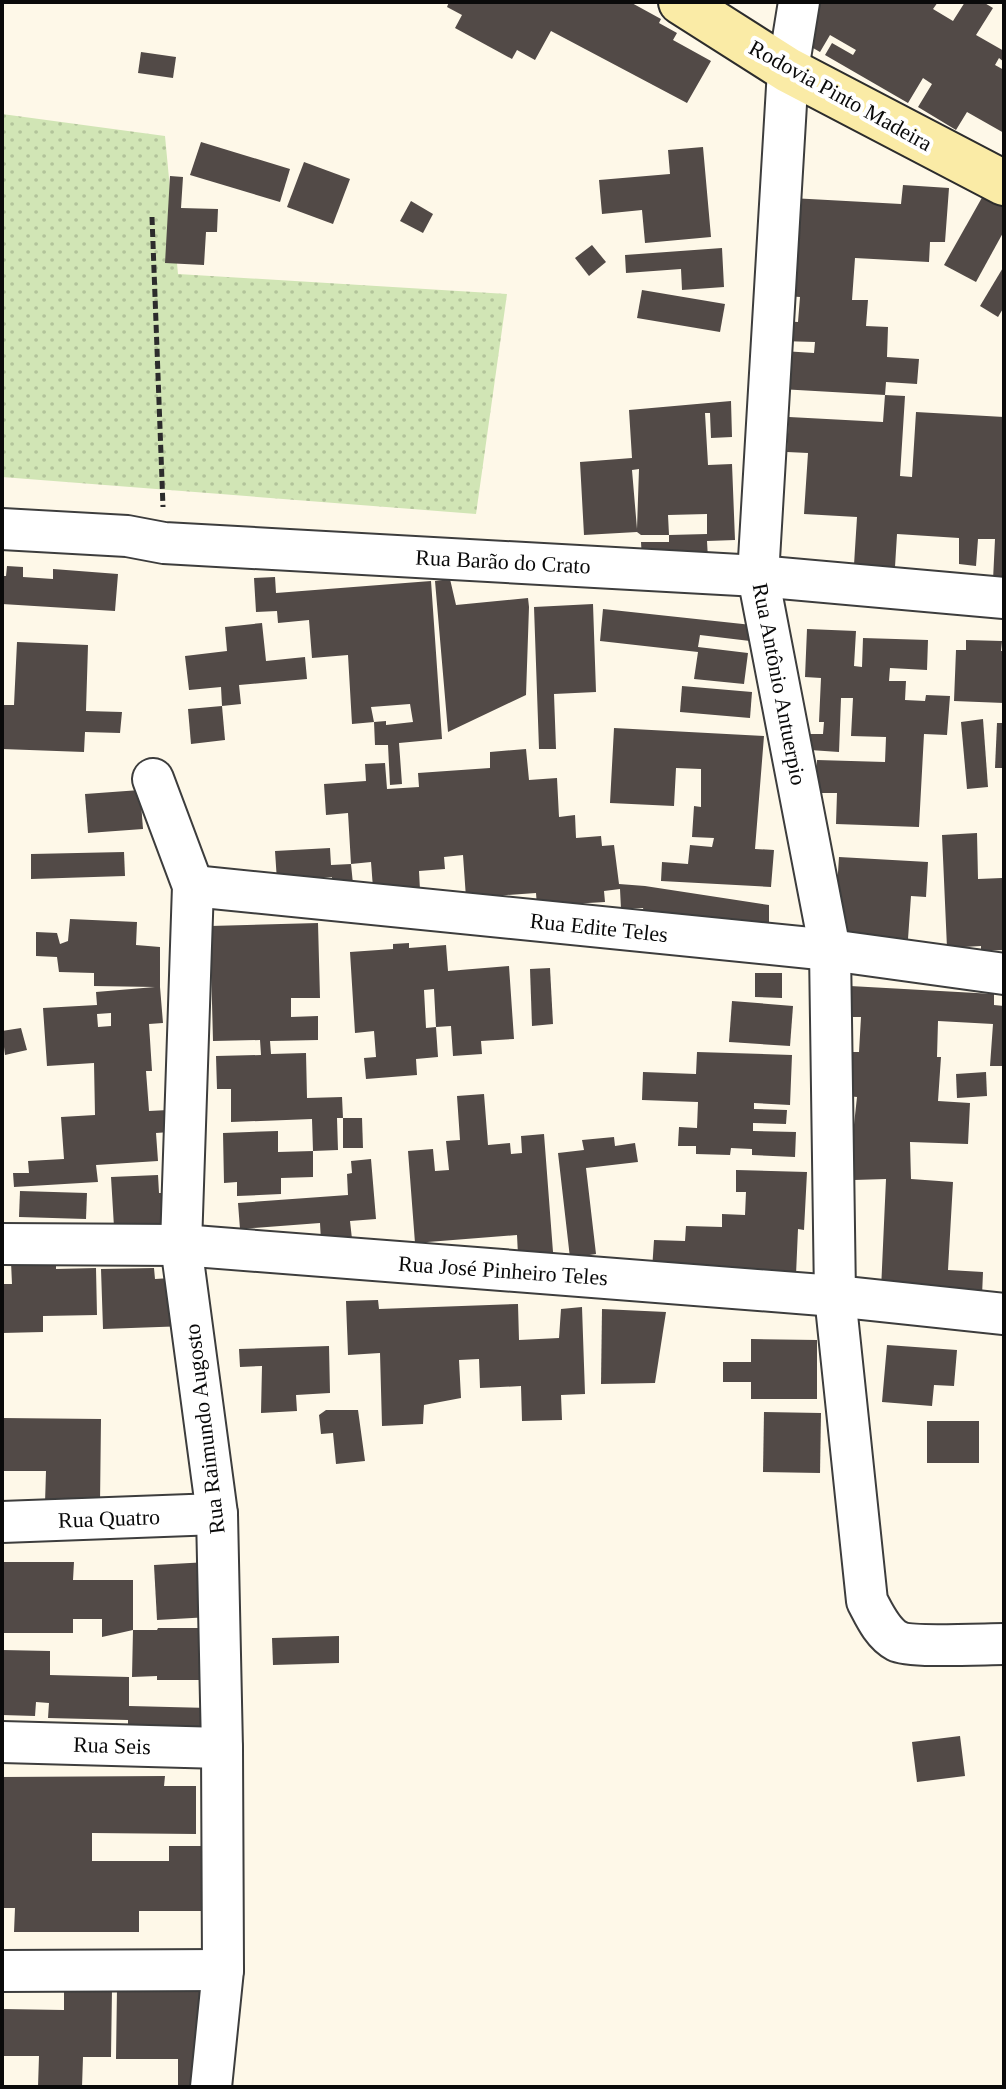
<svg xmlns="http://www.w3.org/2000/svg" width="1006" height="2089" viewBox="0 0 1006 2089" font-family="'Times New Roman',serif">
<defs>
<pattern id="grass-dots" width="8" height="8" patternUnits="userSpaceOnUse" patternTransform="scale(2)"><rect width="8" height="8" fill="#d1e5b5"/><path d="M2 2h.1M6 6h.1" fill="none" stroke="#b2c39a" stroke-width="1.8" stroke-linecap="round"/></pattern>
</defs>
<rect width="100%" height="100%" fill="#fef8e8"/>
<!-- grass -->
<path fill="url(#grass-dots)" d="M2,114L165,136L178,274L507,294L476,514L2,477Z"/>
<!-- building -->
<g fill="#524a47" fill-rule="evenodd">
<path d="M449,2H630L661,19L659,23L677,33L673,40L711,61L687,103L551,31L535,60L517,50L512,59L455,28L462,15L447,7Z"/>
<path d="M774,2H938L933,9L953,21L965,2H983L993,8L976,35L1004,51V62L999,58L995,65L1004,70V133L967,112L956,130L918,107L932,84L923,78L908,103L825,55L832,43L853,55L856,50L830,35L820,52L794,37L804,19Z"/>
<path d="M141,52L176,57L173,78L138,73Z"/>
<path d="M201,142L290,169L280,202L190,175Z"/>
<path d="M703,147L711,237L645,243L642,210L602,214L599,180L670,174L668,150Z"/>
<path d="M304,162L350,179L333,224L287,207Z"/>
<path d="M170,176L183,177L181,208L218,209L217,232H206L204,265L165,263Z"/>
<path d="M903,185L949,188L945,242H930L929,262L855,258L852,300H868L866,326L888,327L887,357L919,359L917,384L886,382L885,395L780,389L783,351L814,353L815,342L781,341L782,321L798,322L800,297L785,296L791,198L901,204Z"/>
<path d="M984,194L1004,205V231L976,282L944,265Z"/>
<path d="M411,201L433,214L423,233L400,221Z"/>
<path d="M592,245L606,262L589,276L575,258Z"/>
<path d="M722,248L724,287L682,290L681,269L626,273L625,255Z"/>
<path d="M1004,266V307L998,317L980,306Z"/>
<path d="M642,290L725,304L720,332L637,318Z"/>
<path d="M885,395L905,396L900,476L912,477L916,412L1004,417V580H993L995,539H978L976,566L959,564V538L897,534L895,567L854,565L857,517L804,514L808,453L787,452L789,417L883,422Z"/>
<path d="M731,401L732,437L711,438L710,413H705L708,465L732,464L735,540L707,541L708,559L642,560L641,542H669V535L707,534V514L668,515L669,535H641L637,532L584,535L580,462L632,458L629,410ZM639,469L637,529L632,470Z"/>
<path d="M7,566L23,567V577L53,579V569L118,574L115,611L2,604V576H6Z"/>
<path d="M275,577L276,593L431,581L442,739L399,743L402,784L390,785L388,745H375L374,722L386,721V725L413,722L410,704L371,707L374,722L352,724L348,655L312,658L309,620L278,623L277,611L256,612L254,578Z"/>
<path d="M450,579L456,605L528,598L529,607L526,695L448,732L435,581Z"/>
<path d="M593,604L596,692L554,694L556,749H539L534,607Z"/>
<path d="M603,609L752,625L750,641L700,635L698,647L748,653L744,684L694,679L698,652L600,641Z"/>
<path d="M262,623L266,661L305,657L307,679L239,685L241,704L222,706L221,687L189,690L185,656L227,651L225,627Z"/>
<path d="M807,629L856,631L854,666L862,667L863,638L928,640L927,670L890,668L889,681H906L905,700L925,701L926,695L950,696L947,735L924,734L919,827L836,824L837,793H815L817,760L885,762L886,737L851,736L853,698H841L839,752L810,750V734H823L824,722H819L821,678L805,677Z"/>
<path d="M966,640L1002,641L1001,651H1004V703L954,701L956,650H966Z"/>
<path d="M17,642L88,645L86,711L122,712L120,733L85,732L84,752L2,749V705H14Z"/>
<path d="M682,686L752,692L750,718L680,712Z"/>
<path d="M222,706L225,740L191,744L188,709Z"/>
<path d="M983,719L988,787L967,789L961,722Z"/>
<path d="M997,723H1004V768H995Z"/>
<path d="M614,728L764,736L755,849L774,850L771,887L661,881L662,862L688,864L690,845L712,847L714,838L692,837L694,806L701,807V769L676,768L674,806L610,803Z"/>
<path d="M526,749L529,780L557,778L559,817L575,815L576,838L601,836L602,846L614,845L619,884L645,886L769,905V937L647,928L643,908L621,909L620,889L604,891L605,902L537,906L536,893L466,898L463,855L444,857L445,869L419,871L420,890L373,888L371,862L351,864L348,813L326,815L324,784L366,781L365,764L385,763L387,789L419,787L418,773L490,768V752Z"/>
<path d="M140,790L143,829L88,833L85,794Z"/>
<path d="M977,833L978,879L1002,878L1004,950L981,951V946L947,948L942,835Z"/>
<path d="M330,848L331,865L351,864L353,884L332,885V877L277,881L275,851Z"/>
<path d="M124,852L125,876L31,879V854Z"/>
<path d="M839,857L928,862L926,897L911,896L908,939L834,934Z"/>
<path d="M70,919L137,922L136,945L160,947V987L163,1023L149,1024L152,1071H146L149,1111L168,1110L170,1132L156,1133L158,1161L96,1165L98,1182L14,1187L13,1173H29L28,1161L64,1159L61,1117L95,1115L94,1063L47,1066L43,1008L97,1005L96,992L155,987L94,986V973L59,972L57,957L36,956V932L57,933L60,944L68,941ZM111,1013V1026L98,1027L97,1014Z"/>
<path d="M318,923L320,998H291V1017L318,1016V1040L270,1041L271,1054L306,1053L307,1098L342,1097L343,1118H337L338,1150L313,1151L312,1119L231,1122V1089H217L216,1056L261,1055L260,1040L213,1041L210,926Z"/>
<path d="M409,943V948L446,945L448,971L509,966L514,1039L481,1041L482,1054L453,1056L451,1026L436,1027L434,989L424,990L426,1028L436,1027L438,1057L416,1059L417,1075L366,1079L364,1058L376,1057L374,1031L355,1033L350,952L393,949V944Z"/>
<path d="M550,968L553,1024L532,1026L530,969Z"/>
<path d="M755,973H782V998L755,997Z"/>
<path d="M850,986L994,994V1005L1004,1006V1066H990L993,1024L938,1021L937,1057H941L938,1101L970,1103L968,1144L910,1142L911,1179L953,1182L948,1270L983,1272L982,1296L881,1290L886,1179L854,1180L852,1143L857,1097L847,1096L850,1052H859L861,1017H848Z"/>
<path d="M732,1001L793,1006L790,1046L729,1042Z"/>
<path d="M21,1028L27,1050L5,1055L2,1031Z"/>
<path d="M697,1052L792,1055L790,1105L754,1103V1109L787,1110L786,1124L753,1123V1131L796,1132L795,1157L752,1155V1149L731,1148L730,1155L696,1154V1146H678L679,1127L697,1128L698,1102L642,1100L643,1072L696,1074Z"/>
<path d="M986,1072L987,1096L957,1098L956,1074Z"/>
<path d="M484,1094L488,1145L510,1143L511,1154L522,1153L521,1136L544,1134L553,1252L518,1255L517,1235L415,1243L408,1151L433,1149L435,1171L449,1170L446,1141L460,1140L457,1096Z"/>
<path d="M343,1118H362L363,1148H343Z"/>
<path d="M278,1131V1152L313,1151V1177L281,1178V1194L237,1196V1182L224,1183L223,1133Z"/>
<path d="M614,1137L615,1146L635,1143L638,1162L586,1168L596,1254L570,1258L558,1153L584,1150L582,1140Z"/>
<path d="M371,1159L376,1219L350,1221L352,1239L321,1241L320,1223L240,1229L238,1203L348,1195L347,1174L352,1173L351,1161Z"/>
<path d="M736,1170L807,1172L804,1230L798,1229L796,1275L652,1270L654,1240L685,1241L686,1226L722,1227V1214L745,1215L746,1192H736Z"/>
<path d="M158,1175L159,1193H172L174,1224L114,1227L111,1177Z"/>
<path d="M20,1191L87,1193L86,1219L19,1217Z"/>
<path d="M56,1261V1269L96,1268L97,1315L43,1316V1332L2,1333V1284H12L11,1262Z"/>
<path d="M154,1268L155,1279L186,1277L187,1326L103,1329L101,1269Z"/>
<path d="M378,1300L379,1309L518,1304L519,1340L559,1338L561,1309L582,1307L585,1394L561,1395L562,1420L522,1421L521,1386L480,1388L479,1359L459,1360L461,1398L424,1405L423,1424L382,1426L380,1353L348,1355L346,1301Z"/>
<path d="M602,1309L666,1312L655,1383L601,1384Z"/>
<path d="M751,1339L817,1340V1399H751V1382H723V1362H751Z"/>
<path d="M887,1345L957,1350L954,1386L934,1385L932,1406L882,1402Z"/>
<path d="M329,1346L330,1393L296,1395L297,1411L261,1413L262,1366L240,1367L239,1349Z"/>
<path d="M326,1410H358L365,1461L336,1464L333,1433L321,1434L319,1415Z"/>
<path d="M764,1412L821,1413L820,1473L763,1472Z"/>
<path d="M2,1418L101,1419L100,1504L45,1503L46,1471H2Z"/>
<rect x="927" y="1421" width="52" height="42"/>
<path d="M2,1562H74L73,1580H133V1630L102,1637V1619H73V1633H2Z"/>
<path d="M208,1562L210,1617L157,1620L154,1565Z"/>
<path d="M158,1628H213L212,1680H157V1676L132,1677L133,1630H157Z"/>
<path d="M339,1636V1663L273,1665L272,1638Z"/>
<path d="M2,1650L50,1651V1675L129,1677V1706L210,1708L209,1739L128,1737V1720L48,1718L49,1703L36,1702L35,1716L2,1715Z"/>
<path d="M960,1736L965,1776L917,1782L912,1742Z"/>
<path d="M165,1776L164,1786H196V1834L92,1833V1861H169V1846H208L207,1911H139V1932H14L15,1908H2V1777Z"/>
<path d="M117,1988L212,1989L210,2087H178V2059H116Z"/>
<path d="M64,1989H112L111,2057H83L82,2087H38L39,2056H2V2009L64,2010Z"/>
</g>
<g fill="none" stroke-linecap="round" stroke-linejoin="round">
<!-- street casing -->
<g stroke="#3d3d3d" stroke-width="44">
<g id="street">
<path d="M799,2L788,70L758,576L830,950L835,1296L867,1601C874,1614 882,1633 897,1641C910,1648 984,1644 1004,1644"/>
<path d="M2,529L127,536L164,543L758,576L1004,598"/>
<path d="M153,779L193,886L181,1245L217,1514L222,1748L223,1970L211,2087"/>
<path d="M193,886L830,950L1004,974"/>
<path d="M2,1244L181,1245L835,1296L1004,1314"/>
<path d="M2,1522L217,1514"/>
<path d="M2,1742L222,1748"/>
<path d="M2,1971L223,1970"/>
</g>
</g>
<!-- secondary casing -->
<g stroke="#2c2c2c" stroke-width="48">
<path id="secondary" d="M681,2L788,70L1004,183"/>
</g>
<!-- path -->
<path stroke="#2c2c2c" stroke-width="5" stroke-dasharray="8 4" stroke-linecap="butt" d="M152,217L163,507"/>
<!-- street -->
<use href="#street" stroke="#fff" stroke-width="40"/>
<!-- secondary -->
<use href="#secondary" stroke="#faeba6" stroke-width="44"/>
</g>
<g text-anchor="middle" stroke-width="8" stroke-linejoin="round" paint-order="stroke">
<!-- street labels -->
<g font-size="22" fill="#0a0a0a" stroke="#fff">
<text transform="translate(841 95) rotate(29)" y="8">Rodovia Pinto Madeira</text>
<text transform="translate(503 561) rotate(3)" y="8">Rua Barão do Crato</text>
<text transform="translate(780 684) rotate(79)" y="8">Rua Antônio Antuerpio</text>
<text transform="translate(599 927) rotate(6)" y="8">Rua Edite Teles</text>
<text transform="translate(503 1270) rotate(4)" y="8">Rua José Pinheiro Teles</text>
<text transform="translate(204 1429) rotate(-97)" y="8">Rua Raimundo Augosto</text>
<text transform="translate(109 1518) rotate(-2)" y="8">Rua Quatro</text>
<text transform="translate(112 1745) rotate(2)" y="8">Rua Seis</text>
</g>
</g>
<!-- border -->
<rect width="1006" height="2089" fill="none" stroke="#0a0a0a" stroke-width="8"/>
</svg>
